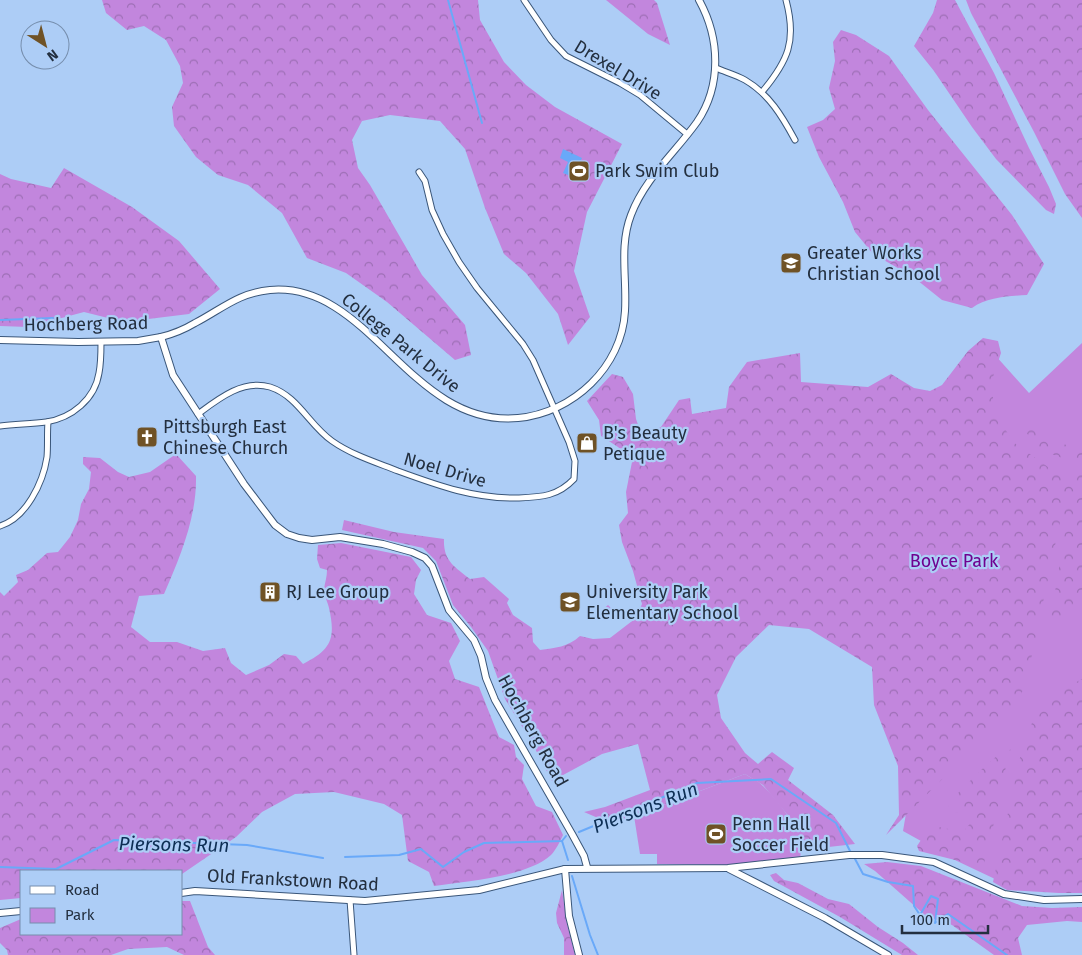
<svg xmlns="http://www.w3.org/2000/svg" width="1082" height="955" viewBox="0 0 1082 955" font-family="'Fira Sans',sans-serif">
<defs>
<pattern id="forest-crowns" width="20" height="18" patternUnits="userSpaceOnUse" patternTransform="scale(1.25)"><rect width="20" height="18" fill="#c286dd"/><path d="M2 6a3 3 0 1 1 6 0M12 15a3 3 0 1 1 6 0" fill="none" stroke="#9d6eb5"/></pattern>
<pattern id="water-ripples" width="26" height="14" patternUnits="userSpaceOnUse" patternTransform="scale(1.25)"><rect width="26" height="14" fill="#69a9f9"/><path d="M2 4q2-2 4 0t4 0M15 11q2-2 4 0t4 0" fill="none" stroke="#568acb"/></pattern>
</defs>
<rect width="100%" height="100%" fill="#adcdf6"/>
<!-- green -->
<g fill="#c286dd">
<path d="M1082,343V886L1014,888L957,861L903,831L986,345L1029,393Z"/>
<path d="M608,605L614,611L606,619L600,612Z"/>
<path d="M745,774C751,778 759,781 764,787C780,802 805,835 800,858L728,865L657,864V854H640L634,816Z"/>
</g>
<!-- forest -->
<g fill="url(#forest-crowns)">
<path d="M102,0H478L480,20L504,62L526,85L555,107L622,144L587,212L574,271L590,317L568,345L558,314L526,273L504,254L485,208L465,149L440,121L390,115L362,121L352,140L358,168L370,185L422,275L465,325L471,355L455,360L387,302L346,273L307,258L282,213L248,185L218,175L196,157L174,126L172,107L183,83L180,66L166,40L144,26L127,30L106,13Z"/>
<path d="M606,0H654L657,3L670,45L648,34Z"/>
<path d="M937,0H955L994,73L1029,148L1049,187L1056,204L1054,214L1046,210L996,159L972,127L934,71L914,46L933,13Z"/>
<path d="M966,0H1082V218L1065,194L1034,132L971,13Z"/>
<path d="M841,30L856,35L889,56L928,110L1012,215L1044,264L1027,295C1009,296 987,297 972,308L942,300L912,276L873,254L855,232L843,202L819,157L807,127L823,120L835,109L829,88L835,61L833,42Z"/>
<path d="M64,168L132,207L179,241L220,289L189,314L124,322L84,312L28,327L0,326V174L11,179L51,188Z"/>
<path d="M983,338L998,341L1001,353L993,377V409L1013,442L1065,479L1074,481L1080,465L1041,450L1024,430L1029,423L1071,448L1082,449V601L1068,611L1049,628L1067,519L1061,517L1032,655L1023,690L1014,708L886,835L899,815L898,766L874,705L872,667L809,629L769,625L736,657L717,695L721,718L745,753L758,764L772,752L794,768L788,780L833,815L855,844L802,850L790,818L763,785L745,774L612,824L584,812L605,807L650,790L638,744L602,754L552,781L531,741L505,699L488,651L471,627L453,605L436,561L423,548L342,530L344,520L394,532L444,539C443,561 455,567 470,579L484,577L509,599L507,603L513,615L532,628L533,642L540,650C555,648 568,647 580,636L593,639L610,638L636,618L642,604L633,571L622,542L619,525L628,513L626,492L632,462L618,447L601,436L599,420L587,401L612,374L623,377L633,394L636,419L642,436L661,427L679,400L690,398L692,414L726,408L729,387L747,362L800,353L801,382L868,387L891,374L914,388L930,391L942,385L968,351Z"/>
<path d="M176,454L196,476C197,517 180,557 164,594L139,596L131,627L150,642H177L203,651L225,648L231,663L246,675L269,665L284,654L296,656L303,664C331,650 336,639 329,608C328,602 323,594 324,589C325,582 327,577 327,570L320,568L317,559L318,545L341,543L411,557L421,570L416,580L414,594L427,615L451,623L460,641L449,661L455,679L479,687L499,737L514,745L516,757L524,765L522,779L536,806L552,812L563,835C560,841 556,850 551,855C527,877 467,881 434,886L429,872L408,861L402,815L384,804L334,792L295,794L262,812L236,837L182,874L181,871H21V898L0,900V592L4,596L18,582L16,575L28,570L47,553L58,552L70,537L78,520L81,504L89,489L91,472L83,464V457L100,458L118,472L129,477L150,472Z"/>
<path d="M1082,679V893H1059L1007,890L993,882L1021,753L1033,720L1071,685Z"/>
<path d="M1012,749L1008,756L998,807L983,867L919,851L917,846L927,831L934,826L963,832L973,820L965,814L947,811L949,802L981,770L999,754Z"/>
<path d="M887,862L921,866L1022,906L1052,908L1082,907V922L1067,921L1027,925L1018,938L1022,955H994L952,925L926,916L875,871L864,864Z"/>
<path d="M776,873L784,880L798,883L828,899L849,904L878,927L903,943L918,955H902L840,917L774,881L770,875Z"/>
<path d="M562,890L567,924L575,955H564V938L557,923L556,913Z"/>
<path d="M181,901H190L208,947L215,955H184L167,947L128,949L111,955H8L7,950L0,943V928L21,919V934H181Z"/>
</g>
<!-- water -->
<path fill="url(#water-ripples)" d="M563,149L582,158L573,177L563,173L568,162L560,158Z"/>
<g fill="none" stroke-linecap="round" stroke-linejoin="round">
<!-- stream -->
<g stroke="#69a9f9" stroke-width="2">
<path d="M448,0L482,123"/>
<path d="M0,320L53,318"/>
<path d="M579,832L697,783L771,779L836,823L851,853"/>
<path d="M562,841L568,860"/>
<path d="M345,857L399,855L421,849L443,867L464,852L484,843L562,841L566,836"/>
<path d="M854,857L863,874L888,882L913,886L914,906L920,915L931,896L938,899L935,923L948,914L1007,955"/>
<path d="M0,867L56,869L114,840L247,845L323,858"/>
<path d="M572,876L590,935L598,955"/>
</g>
<!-- minor casing -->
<g stroke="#3a5679" stroke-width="7">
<g id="minor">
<path d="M524,0L551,40L566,56L620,83L640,95L687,134"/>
<path d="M716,68C725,72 736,75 745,80C769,94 782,116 795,140"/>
<path d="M762,92C788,61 797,41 786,0"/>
<path d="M198,414C218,399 243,379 270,387C298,396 309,425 332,441C352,455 375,462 398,471C439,486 475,499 519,498C542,497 558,496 574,479L575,461L569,442L533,360L523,344L477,288L459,262L443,234L432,210L425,181L419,172"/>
<path d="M0,426C15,424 31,424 46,422C72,418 95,399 99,373C101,363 101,352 101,342"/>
<path d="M0,526C26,518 43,483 47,457C48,446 47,433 48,422"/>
<path d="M350,900L354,955"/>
</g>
</g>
<!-- tertiary casing -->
<g stroke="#3a5679" stroke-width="8">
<g id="tertiary">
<path d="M161,337C173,334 185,329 195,323C222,309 238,293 270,290C370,281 410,428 518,418C573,413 622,367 625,311C627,278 619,246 631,215C645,178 675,153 697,122C722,85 720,38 699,0"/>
<path d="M0,340L78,342L138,341L161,337L173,375L244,484L275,525L287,534L299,538L312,540L340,537L383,544L412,552L425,558L432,566L449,610L474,640L481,656L486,678L495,700L572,834L584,856L587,867"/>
<path d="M565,869L569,916L579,955"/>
<path d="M729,869L825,918L888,955"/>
<path d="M181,893L195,891L365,901L479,890L565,869L728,868L849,855H882L934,862L1004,894L1044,900L1082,899"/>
<path d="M0,913L21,911"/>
</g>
</g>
<!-- minor -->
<use href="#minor" stroke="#fff" stroke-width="5"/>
<!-- tertiary -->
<use href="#tertiary" stroke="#fff" stroke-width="6"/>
</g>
<!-- icons -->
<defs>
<g id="stadium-square" transform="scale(1.125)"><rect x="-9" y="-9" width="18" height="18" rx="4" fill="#6f5226" stroke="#adcdf6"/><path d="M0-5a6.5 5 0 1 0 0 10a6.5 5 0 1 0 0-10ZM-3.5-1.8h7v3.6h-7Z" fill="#fff"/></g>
<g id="school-square" transform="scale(1.125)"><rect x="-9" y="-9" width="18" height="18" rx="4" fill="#6f5226" stroke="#adcdf6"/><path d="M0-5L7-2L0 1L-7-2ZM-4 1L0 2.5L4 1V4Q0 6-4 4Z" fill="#fff"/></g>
<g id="church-square" transform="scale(1.125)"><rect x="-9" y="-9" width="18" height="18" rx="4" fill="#6f5226" stroke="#adcdf6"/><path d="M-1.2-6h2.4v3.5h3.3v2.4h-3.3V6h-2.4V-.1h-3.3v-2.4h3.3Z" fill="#fff"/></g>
<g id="shop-square" transform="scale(1.125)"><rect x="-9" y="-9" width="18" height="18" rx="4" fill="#6f5226" stroke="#adcdf6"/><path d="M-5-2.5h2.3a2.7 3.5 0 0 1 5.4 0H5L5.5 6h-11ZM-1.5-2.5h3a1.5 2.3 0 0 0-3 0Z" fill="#fff"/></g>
<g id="building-square" transform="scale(1.125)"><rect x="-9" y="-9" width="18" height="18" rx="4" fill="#6f5226" stroke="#adcdf6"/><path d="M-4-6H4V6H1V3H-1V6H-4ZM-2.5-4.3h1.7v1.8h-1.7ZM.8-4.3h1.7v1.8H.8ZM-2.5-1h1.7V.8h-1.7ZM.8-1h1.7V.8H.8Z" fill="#fff"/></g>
</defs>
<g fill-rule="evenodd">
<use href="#stadium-square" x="579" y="171"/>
<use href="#school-square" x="791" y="263"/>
<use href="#church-square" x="147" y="437"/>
<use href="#shop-square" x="587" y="443"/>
<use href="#building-square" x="270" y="592"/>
<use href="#school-square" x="570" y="602"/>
<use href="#stadium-square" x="716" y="834"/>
</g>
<g text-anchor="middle" stroke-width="4.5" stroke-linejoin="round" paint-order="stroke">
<!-- street labels -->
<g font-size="18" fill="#232f3f" stroke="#adcdf6">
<text transform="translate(618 70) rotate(31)" y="6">Drexel Drive</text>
<text transform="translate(86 324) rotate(-1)" y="6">Hochberg Road</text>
<text transform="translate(401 343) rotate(39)" y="6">College Park Drive</text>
<text transform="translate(445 470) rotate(16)" y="6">Noel Drive</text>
<text transform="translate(533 731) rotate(61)" y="6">Hochberg Road</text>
<text transform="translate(293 880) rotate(3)" y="6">Old Frankstown Road</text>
</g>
<!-- poi labels -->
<g font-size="18" fill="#232f3f" stroke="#adcdf6" text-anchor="start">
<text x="595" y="177">Park Swim Club</text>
<text x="807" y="259">Greater Works<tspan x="807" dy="21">Christian School</tspan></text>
<text x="163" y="433">Pittsburgh East<tspan x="163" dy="21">Chinese Church</tspan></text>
<text x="603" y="439">B's Beauty<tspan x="603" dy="21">Petique</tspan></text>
<text x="286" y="598">RJ Lee Group</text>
<text x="586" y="598">University Park<tspan x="586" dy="21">Elementary School</tspan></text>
<text x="732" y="830">Penn Hall<tspan x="732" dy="21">Soccer Field</tspan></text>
</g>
<!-- park labels -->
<g font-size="18" fill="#6f0290" stroke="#adcdf6">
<text x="954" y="567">Boyce Park</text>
</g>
<!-- water labels -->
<g font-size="19" font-style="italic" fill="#0d2e54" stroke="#adcdf6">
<text transform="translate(645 807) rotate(-21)" y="7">Piersons Run</text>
<text transform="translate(174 844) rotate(1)" y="7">Piersons Run</text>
</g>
</g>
<!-- legend -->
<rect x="20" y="870" width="162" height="65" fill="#adcdf6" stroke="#768ead"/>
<rect x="30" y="886" width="25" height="8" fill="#ffffff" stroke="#768ead"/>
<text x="65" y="895" font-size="15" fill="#232f3f">Road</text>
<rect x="30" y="908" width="25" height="15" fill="#c286dd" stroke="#768ead"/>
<text x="65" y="920" font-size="15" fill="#232f3f">Park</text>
<!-- north arrow -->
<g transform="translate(45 45) rotate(144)"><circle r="24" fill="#adcdf6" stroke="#768ead"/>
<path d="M0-4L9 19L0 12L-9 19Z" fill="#6f5226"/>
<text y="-8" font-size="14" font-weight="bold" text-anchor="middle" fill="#232f3f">N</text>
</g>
<!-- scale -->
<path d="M902 925v8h86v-8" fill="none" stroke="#232f3f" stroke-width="2.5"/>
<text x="910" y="925" font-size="15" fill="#232f3f" stroke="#adcdf6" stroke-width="4" paint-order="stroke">100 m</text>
</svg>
